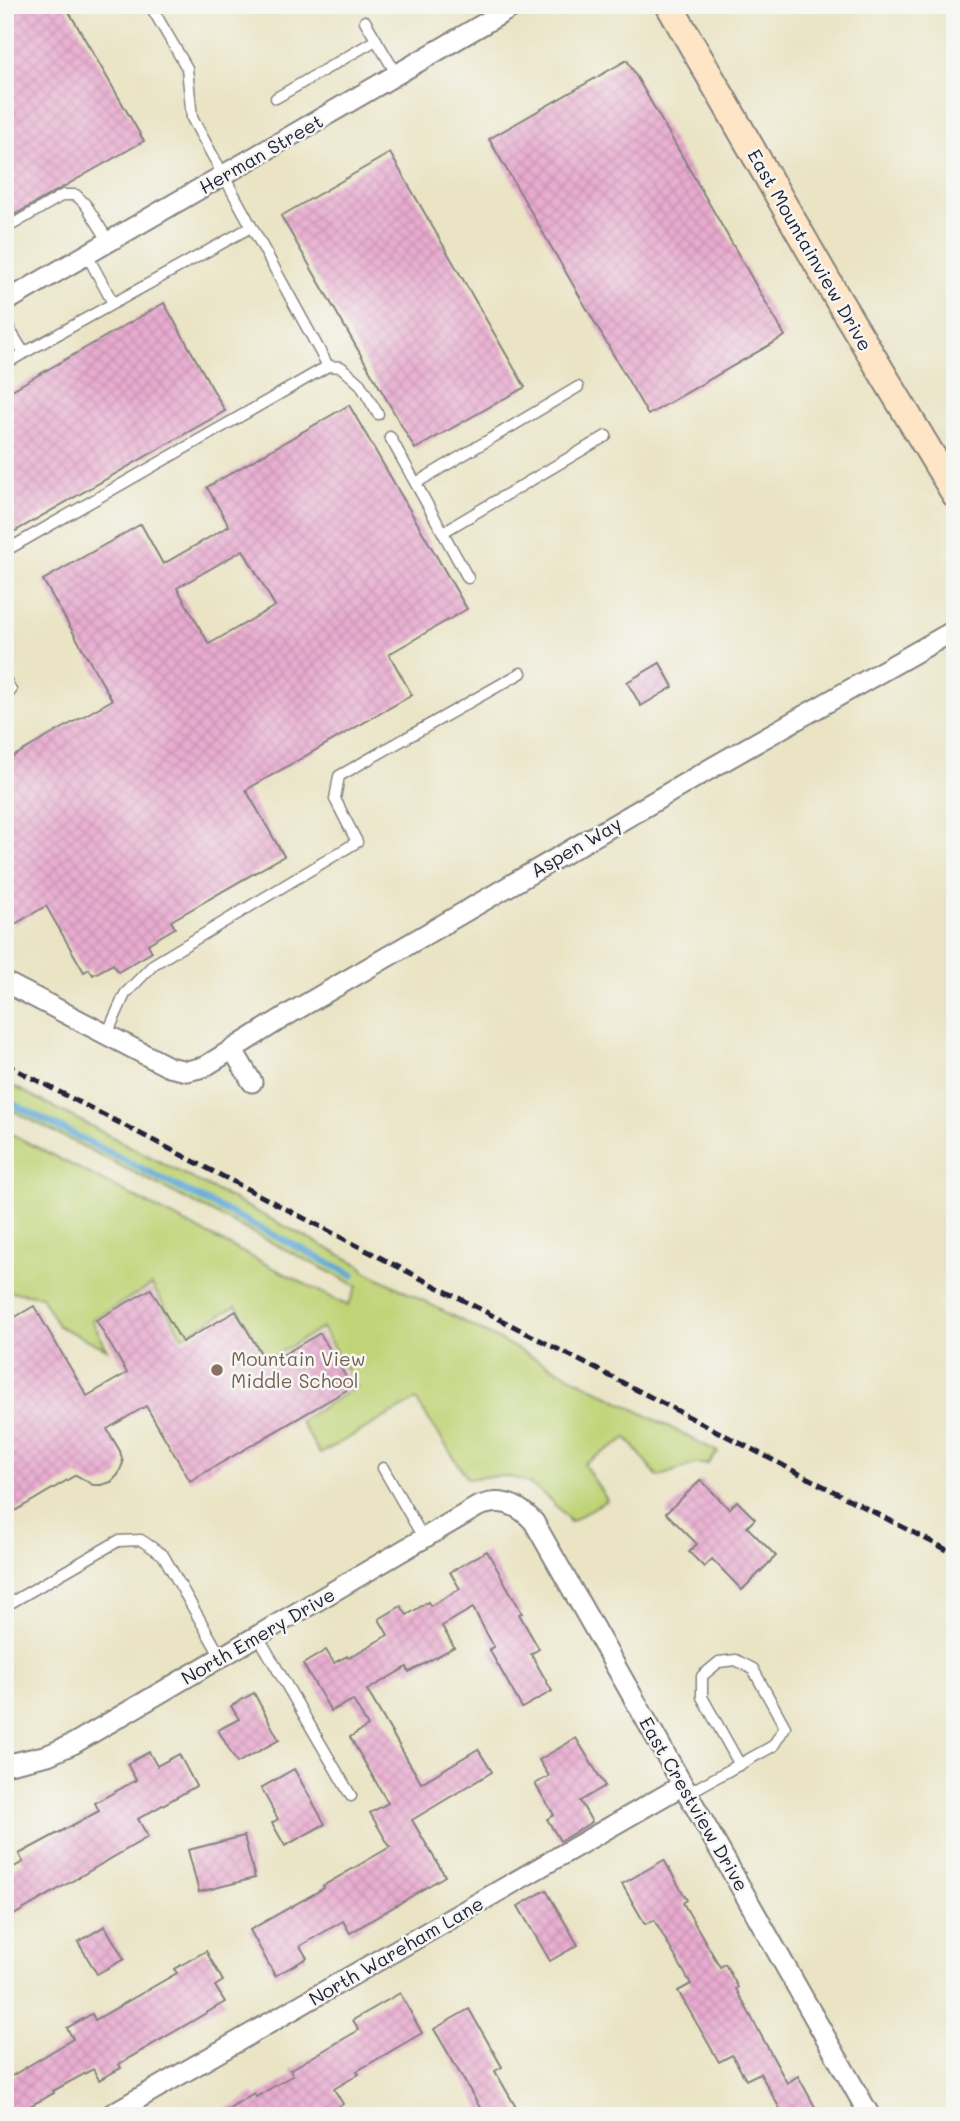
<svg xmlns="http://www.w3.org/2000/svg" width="960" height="2121" viewBox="0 0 960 2121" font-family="Mali,sans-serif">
<defs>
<pattern id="building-cross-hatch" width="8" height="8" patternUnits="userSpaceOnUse" patternTransform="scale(1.75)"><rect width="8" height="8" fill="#e8abcf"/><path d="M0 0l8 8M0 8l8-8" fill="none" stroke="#c793b3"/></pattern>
</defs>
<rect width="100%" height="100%" fill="#f6f6f2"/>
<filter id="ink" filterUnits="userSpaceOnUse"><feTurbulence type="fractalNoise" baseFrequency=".0143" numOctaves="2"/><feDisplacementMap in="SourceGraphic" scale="14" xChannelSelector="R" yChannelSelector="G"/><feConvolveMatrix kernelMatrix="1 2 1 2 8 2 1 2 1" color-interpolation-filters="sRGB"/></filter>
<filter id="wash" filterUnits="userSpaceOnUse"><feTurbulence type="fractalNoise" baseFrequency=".00686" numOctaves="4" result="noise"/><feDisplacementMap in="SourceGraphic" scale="28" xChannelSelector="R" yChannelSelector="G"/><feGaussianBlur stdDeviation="1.57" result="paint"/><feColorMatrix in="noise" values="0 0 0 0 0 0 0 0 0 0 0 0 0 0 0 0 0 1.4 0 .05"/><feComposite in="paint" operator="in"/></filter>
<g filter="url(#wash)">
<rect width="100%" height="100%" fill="#eae4c5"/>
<!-- green -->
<path fill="#c0d376" stroke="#717a58" stroke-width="2" d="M5,1082L360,1265L365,1271L718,1452L708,1464H694L658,1477L627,1438L584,1464L607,1500L570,1522C564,1513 558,1508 551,1501C524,1474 504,1473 468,1479L416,1400L320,1454L300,1421L356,1387L322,1328L268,1359L236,1306L182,1337L152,1285L92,1320L107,1349L58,1326L41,1296L5,1291V1131L348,1306L357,1286L5,1107Z"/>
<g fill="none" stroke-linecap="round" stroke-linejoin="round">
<!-- stream -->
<path stroke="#60a8d7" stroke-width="7" d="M5,1100L353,1275"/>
</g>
<g id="blocks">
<!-- building -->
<g fill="url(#building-cross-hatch)" fill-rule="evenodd">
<path d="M5,5H65L144,141L5,220Z"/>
<path d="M627,60L785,336L648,415L489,139Z"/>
<path d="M390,153L525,387L415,449L281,216Z"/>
<path d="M164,303L225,411L5,537V394Z"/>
<path d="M349,405L467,609L389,654L412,695L246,790L284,856L171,921L175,928L148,944L152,952L118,972L113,964L93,975L89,969L84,972L46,906L15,924L5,907V761L112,700L43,580L141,524L163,564L229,526L207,487ZM243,550L275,606L209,644L177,588Z"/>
<path d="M660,663L673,687L641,706L627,682Z"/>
<path d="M151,1289L182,1342L236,1311L267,1364L320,1333L352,1387L190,1481L146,1406L107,1429L120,1451L123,1463L118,1475L111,1482L101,1485H93L76,1475L5,1517V1323L34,1306L87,1396L127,1373L96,1320Z"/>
<path d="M701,1480L729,1509L737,1501L755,1519L747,1527L776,1556L742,1590L712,1559L704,1567L689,1552L697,1544L666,1513Z"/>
<path d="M487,1551L522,1613L519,1614L539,1649L531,1654L552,1691L522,1708L489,1649L494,1647L473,1608L442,1626L454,1647L409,1672L407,1667L367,1690L421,1783L478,1749L492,1772L412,1820L445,1876L350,1933L343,1921L300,1946L307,1958L275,1976L250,1930L324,1888L323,1886L390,1847L370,1813L388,1803L350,1737L368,1726L353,1700L331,1711L303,1664L326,1650L334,1663L347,1656L348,1658L388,1635L379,1619L401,1606L407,1615L428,1602L430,1606L460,1589L450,1572Z"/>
<path d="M254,1693L279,1740L237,1763L218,1730L239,1719L231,1706Z"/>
<path d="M576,1738L605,1786L580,1801L592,1822L560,1841L547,1819L554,1815L535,1784L549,1776L539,1760Z"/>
<path d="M149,1752L157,1766L179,1754L196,1786L138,1819L148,1837L5,1920V1872L23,1862L19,1854L99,1811L95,1803L136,1780L127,1764Z"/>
<path d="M294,1769L325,1824L285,1846L272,1823L278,1819L261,1788Z"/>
<path d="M244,1836L255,1878L199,1892L188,1850Z"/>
<path d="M664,1860L687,1900L683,1903L720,1967L725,1964L738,1987L736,1989L787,2083L798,2076L820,2116H784L760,2073L746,2080L732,2055L719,2062L678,1991L691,1984L654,1920L645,1924L622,1884Z"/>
<path d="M546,1890L578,1945L550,1961L518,1906Z"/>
<path d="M105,1926L124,1959L97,1974L78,1942Z"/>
<path d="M206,1951L223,1981L215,1986L225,2002L119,2064L121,2068L99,2080L93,2069L53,2091L54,2093L30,2106L35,2116H5V2080L73,2039L67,2028L92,2014L95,2020L177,1973L174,1969Z"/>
<path d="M400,1993L422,2033L357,2071L359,2074L334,2089L343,2104L323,2116H216L254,2093L256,2097L293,2075L290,2070L359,2030L353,2020Z"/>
<path d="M469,2009L502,2067L495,2071L521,2116H485L434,2029Z"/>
</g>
</g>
</g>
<g filter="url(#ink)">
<use href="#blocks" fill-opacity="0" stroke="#868380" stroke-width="2"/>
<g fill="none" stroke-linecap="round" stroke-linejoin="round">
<!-- lane casing -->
<g stroke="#868380" stroke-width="13">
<g id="lane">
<path d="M365,21L397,75"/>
<path d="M276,98L376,40"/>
<path d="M5,229L63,195H76L86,205L109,242"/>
<path d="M87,255L113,303"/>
<path d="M5,322L24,353L251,227"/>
<path d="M5,364L24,353"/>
<path d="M328,366L341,367L360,384L378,414"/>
<path d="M390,437L468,578"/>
<path d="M416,483L578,387"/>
<path d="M443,532L606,436"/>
<path d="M5,551L328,366L192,118L187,68L150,5"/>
<path d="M5,679L11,690L5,698"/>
<path d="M107,1034L125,994L154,964L357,842L335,799L339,776L521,673"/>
<path d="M383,1468L424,1539"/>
<path d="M5,1606L118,1541L141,1540L163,1555L221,1657"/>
<path d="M258,1636L351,1796"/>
<path d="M688,1793L773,1746L785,1727L753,1669L736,1660L719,1662L702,1676V1697L740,1765"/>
</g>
</g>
<!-- street casing -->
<g stroke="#868380" stroke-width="23">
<g id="street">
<path d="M5,302L516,5"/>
<path d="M5,982L169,1067L187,1071L204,1067L289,1014L715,766L955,630"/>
<path d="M233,1050L252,1082"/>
<path d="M5,1765L48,1755L73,1744L477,1507C500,1497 518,1504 534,1522L870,2116"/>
<path d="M108,2116L683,1785"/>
</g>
</g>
<!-- secondary casing -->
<g stroke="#868380" stroke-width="30">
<path id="secondary" d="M669,5L839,301L955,494"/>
</g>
<!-- lane -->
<use href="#lane" stroke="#fff" stroke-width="10"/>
<!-- street -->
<use href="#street" stroke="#fff" stroke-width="19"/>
<!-- secondary -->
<use href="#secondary" stroke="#fde5c5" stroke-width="26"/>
<!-- rail -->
<path stroke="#22223b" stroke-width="5" stroke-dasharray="10 5" stroke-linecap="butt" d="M5,1064L955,1554"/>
</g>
</g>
<!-- markers -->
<circle fill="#8d6e63" stroke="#f6f6f2" stroke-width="2.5" cx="217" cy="1370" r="7"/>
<g text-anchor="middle" stroke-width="5" stroke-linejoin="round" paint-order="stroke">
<!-- street labels -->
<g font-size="19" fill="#22223b" stroke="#f6f6f2">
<text transform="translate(261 154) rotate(-30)" y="7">Herman Street</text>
<text transform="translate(810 250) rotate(60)" y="7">East Mountainview Drive</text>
<text transform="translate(576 847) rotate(-30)" y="7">Aspen Way</text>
<text transform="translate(258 1636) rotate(-30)" y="7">North Emery Drive</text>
<text transform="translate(694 1804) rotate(60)" y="7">East Crestview Drive</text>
<text transform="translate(396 1951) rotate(-30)" y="7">North Wareham Lane</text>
</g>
<!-- education labels -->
<g font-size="19" fill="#785e54" stroke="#f6f6f2" text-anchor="start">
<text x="231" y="1366">Mountain View<tspan x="231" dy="22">Middle School</tspan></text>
</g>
</g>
<!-- margin -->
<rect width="960" height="2121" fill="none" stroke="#f6f6f2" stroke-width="28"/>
</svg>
